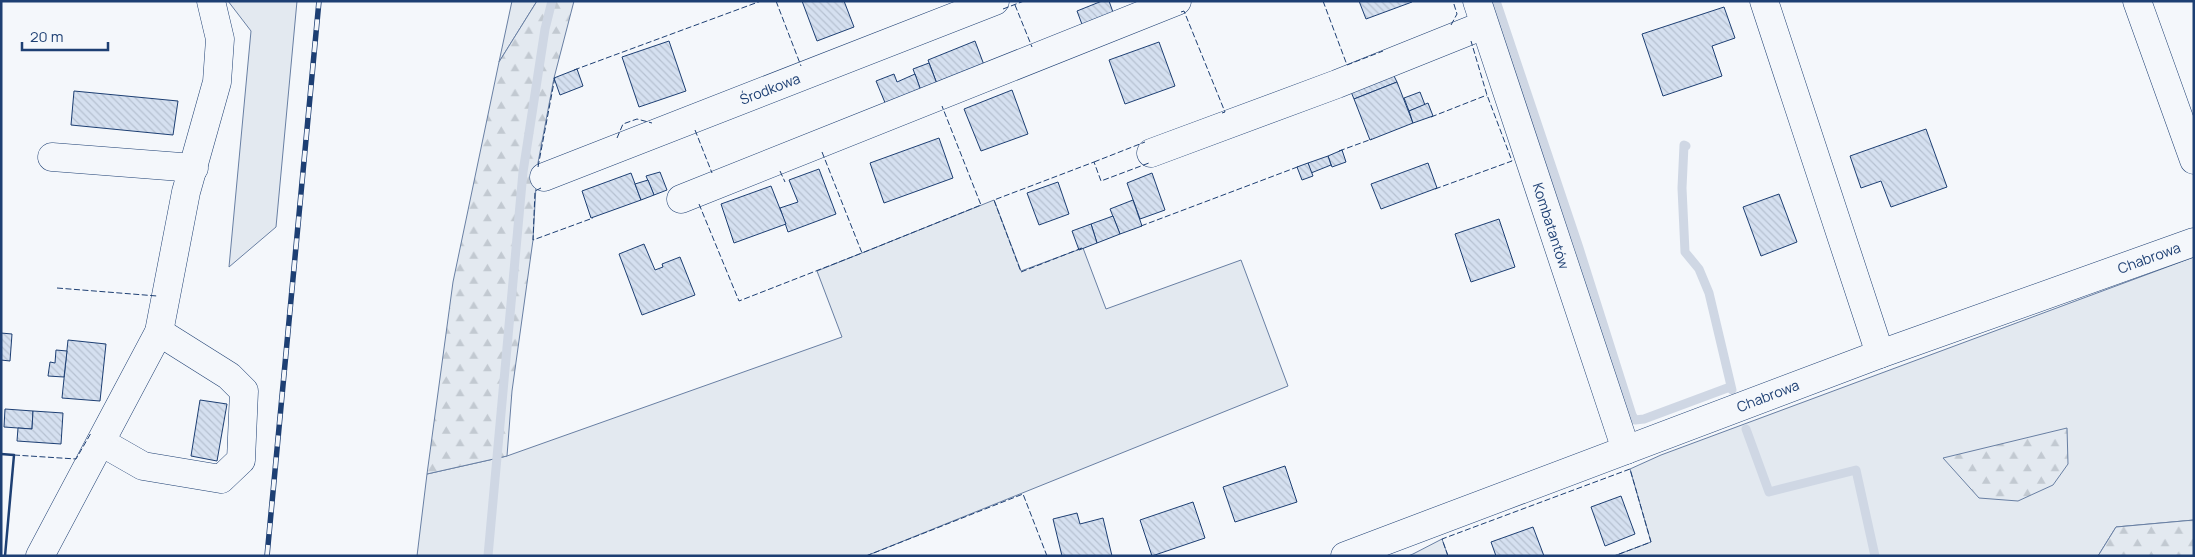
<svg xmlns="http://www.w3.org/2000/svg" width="2195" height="557" viewBox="0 0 2195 557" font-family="Manrope,sans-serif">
<defs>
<pattern id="forest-firs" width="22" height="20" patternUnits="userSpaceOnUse" patternTransform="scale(1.25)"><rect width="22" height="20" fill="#e3e9f0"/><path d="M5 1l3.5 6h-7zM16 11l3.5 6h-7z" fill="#c2c9d1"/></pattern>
<pattern id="building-back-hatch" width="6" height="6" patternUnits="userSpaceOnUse" patternTransform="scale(1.25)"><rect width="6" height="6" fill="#d5e0f0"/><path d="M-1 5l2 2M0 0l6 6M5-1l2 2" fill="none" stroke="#b6c1d1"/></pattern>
</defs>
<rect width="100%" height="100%" fill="#f4f7fb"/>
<!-- grass -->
<g fill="#e3e9f0" stroke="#687fa3">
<path d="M228,1H297L276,227L229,267L251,31Z"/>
<path d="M512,1H537L499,62Z"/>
<path d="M994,200L1021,271L1083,248L1106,309L1241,260L1288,386L866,556H417L427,474L507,456L842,337L817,271Z"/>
<path d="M2194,257V520L2116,527L2098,556H1614L1651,542L1630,469L1661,455Z"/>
<path d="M1442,539L1448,556H1408L1413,554Z"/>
</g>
<!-- forest -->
<g fill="url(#forest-firs)" stroke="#687fa3">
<path d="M537,1H574L554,78L537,168L533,240L512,391L507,456L427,474L453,282L499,62Z"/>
<path d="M2067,428L2068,464L2053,485L2018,501L1979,498L1943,458Z"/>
<path d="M2194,520V556H2098L2116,527Z"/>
</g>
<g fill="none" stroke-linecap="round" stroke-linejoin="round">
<!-- stream -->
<g stroke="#cfd7e4" stroke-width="9">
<path d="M1496,1L1579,248L1632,415L1635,420L1644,419L1730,387"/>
<path d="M1686,146L1684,145L1682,188L1685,252L1699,269L1709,293L1732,390"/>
<path d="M1746,429L1769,492L1856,470L1875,556"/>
<path d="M488,556L523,172L545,29L552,1"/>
</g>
</g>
<!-- building -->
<g fill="url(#building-back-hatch)" stroke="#1d3f73">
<path d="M802,1H844L854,27L817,41Z"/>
<path d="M1102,1H1109L1114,15L1083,27L1077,11Z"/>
<path d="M1359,1H1412V2L1366,19Z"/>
<path d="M1724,7L1735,38L1712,46L1722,76L1663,96L1642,34Z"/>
<path d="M669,41L686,91L639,107L622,57Z"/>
<path d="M975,41L984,65L937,84L928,60Z"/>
<path d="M1159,42L1175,86L1125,104L1109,60Z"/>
<path d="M929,63L937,84L921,91L913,69Z"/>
<path d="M577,69L583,86L560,95L554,78Z"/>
<path d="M1391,70L1397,82L1354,99L1349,87Z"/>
<path d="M894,74L897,82L915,74L921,91L886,105L876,81Z"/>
<path d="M1397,82L1413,123L1370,140L1354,99Z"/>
<path d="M1012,90L1028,134L981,151L964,109Z"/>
<path d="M74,91L178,101L173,135L71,125Z"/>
<path d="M1420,92L1425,105L1409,111L1404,98Z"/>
<path d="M1428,103L1433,116L1413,123L1409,111Z"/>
<path d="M1926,129L1947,187L1891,207L1881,181L1861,188L1850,156Z"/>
<path d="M939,138L953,178L884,203L870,163Z"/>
<path d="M1342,150L1346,162L1332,167L1328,156Z"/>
<path d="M1328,156L1331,165L1311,173L1308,163Z"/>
<path d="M1308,163L1313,176L1302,180L1297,167Z"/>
<path d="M1428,163L1437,188L1381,209L1371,184Z"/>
<path d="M819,169L836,214L788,232L780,208L798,202L789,180Z"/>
<path d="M660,172L667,190L654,195L646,176Z"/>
<path d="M631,173L641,200L591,218L582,191Z"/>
<path d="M1152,173L1165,210L1140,219L1127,183Z"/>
<path d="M648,180L654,195L641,200L635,184Z"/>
<path d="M1058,182L1069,214L1039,225L1027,193Z"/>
<path d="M771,186L786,224L734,243L721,204Z"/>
<path d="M1779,194L1797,242L1761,256L1743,207Z"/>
<path d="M1133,200L1142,226L1120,234L1110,209Z"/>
<path d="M1113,216L1120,234L1097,243L1091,224Z"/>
<path d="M1499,219L1515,267L1471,282L1455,234Z"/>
<path d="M1091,224L1097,243L1079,250L1072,231Z"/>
<path d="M644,244L655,270L663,267L662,264L680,257L695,295L642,315L619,254Z"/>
<path d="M1,333L12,334L10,361L1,360Z"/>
<path d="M68,340L106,344L100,401L62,398Z"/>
<path d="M56,350L67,351L64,377L48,376L50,362L55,363Z"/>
<path d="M200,400L227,404L217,461L191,456Z"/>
<path d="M5,409L33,411L32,429L4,427Z"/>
<path d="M33,411L63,413L61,444L17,441L18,428L32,429Z"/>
<path d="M1285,466L1297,502L1235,522L1223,487Z"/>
<path d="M1621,496L1635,534L1605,546L1591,507Z"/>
<path d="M1193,502L1205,538L1152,556L1140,520Z"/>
<path d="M1077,513L1080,524L1103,518L1112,556H1062L1053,519Z"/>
<path d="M1533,527L1544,556H1496L1491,542Z"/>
</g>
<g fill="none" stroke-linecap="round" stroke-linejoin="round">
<!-- minor casing -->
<g stroke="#1d3f73" stroke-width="29">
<g id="minor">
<path d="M1477,1L1626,450"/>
<path d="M1764,1L1880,354"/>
<path d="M2137,1L2194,160"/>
<path d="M1151,153L1337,84L1484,25"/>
<path d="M52,157L194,168"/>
<path d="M544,177L995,1"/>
<path d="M681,199L1177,1"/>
<path d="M101,442L143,466L221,479L241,460L244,391L229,376L159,332"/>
<path d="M40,556L159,332L186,192L217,82L220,39L211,1"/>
<path d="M1345,556L1880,354L2194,242"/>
</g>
</g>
<!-- minor -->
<use href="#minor" stroke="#f4f7fb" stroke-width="28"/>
<!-- rail casing -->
<g stroke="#1d3f73" stroke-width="5.5">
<path id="rail" d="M267,556L319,1"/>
</g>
<!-- rail -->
<use href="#rail" stroke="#f4f7fb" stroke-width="4" stroke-dasharray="11" stroke-linecap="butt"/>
<!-- fence -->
<g stroke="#1d3f73" stroke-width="1" stroke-dasharray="6 2.5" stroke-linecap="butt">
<path d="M776,1L801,66"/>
<path d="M1323,1L1347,65L1383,51"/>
<path d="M1015,5L1032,47"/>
<path d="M1003,9L1024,1"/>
<path d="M1181,12L1184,11L1225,112L1222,113"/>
<path d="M1451,25L1457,14L1453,1"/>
<path d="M574,70L761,1"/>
<path d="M1431,117L1487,95"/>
<path d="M695,130L712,173"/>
<path d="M617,138L623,124L637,119L652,123"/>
<path d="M1339,151L1372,139"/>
<path d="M822,152L862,253L981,205L942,106"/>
<path d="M1094,162L1145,142"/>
<path d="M538,167L555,77"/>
<path d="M780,171L785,182"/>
<path d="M541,188L535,191L533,240L593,218"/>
<path d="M1435,189L1512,161L1487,95L1471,41"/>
<path d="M699,204L739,301L862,253"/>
<path d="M1141,226L1300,166"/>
<path d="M1082,248L1021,272L994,200L1094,162L1101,181L1149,163"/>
<path d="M57,288L157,296"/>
<path d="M14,455L76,459L91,433"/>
<path d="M866,556L1023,494L1047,556"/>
<path d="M1448,556L1442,539L1630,469L1651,542L1614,556"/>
</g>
<!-- wall -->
<path stroke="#1d3f73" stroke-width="2.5" d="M1,454L14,455L5,556"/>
</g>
<g text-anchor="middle" stroke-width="4" stroke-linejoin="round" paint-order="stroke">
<!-- street labels -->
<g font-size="14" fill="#1d3f73" stroke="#f4f7fb">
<text transform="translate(770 89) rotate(-21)" y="5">Środkowa</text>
<text transform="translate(1551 226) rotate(72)" y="5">Kombatantów</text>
<text transform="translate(2149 258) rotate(-20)" y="5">Chabrowa</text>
<text transform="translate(1768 396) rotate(-21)" y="5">Chabrowa</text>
</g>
</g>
<!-- border -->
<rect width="2195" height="557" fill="none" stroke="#1d3f73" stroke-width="5"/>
<!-- scale -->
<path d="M22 42v8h86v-8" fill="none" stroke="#1d3f73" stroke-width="2.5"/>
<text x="30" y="42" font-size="15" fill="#1d3f73" stroke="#f4f7fb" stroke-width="4" paint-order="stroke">20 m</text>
</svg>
